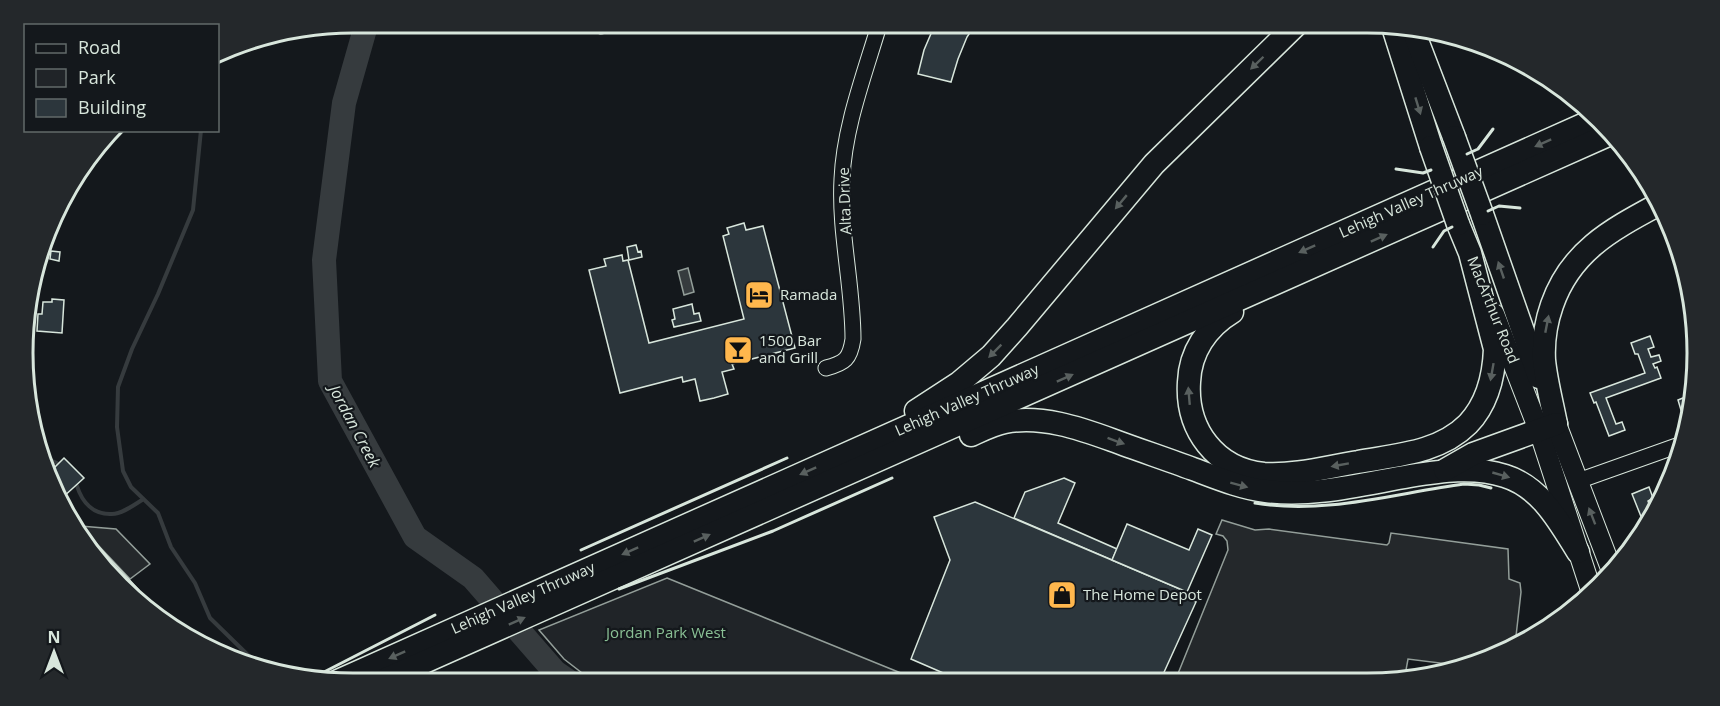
<svg xmlns="http://www.w3.org/2000/svg" width="1720" height="706" viewBox="0 0 1720 706" font-family="'Open Sans',sans-serif">
<rect width="100%" height="100%" fill="#14181c"/>
<!-- green -->
<path fill="#202428" stroke="#939e99" stroke-width="1.5" d="M667,578L923,682L595,683L564,659L539,630Z"/>
<!-- parking -->
<g fill="#24282b" stroke="#939e99" stroke-width="1.5">
<path d="M1222,520L1255,530L1269,529L1387,545L1389,543L1391,533L1508,549L1509,579L1520,583L1521,592L1515,645L1494,658L1464,666L1408,659L1404,681H1175L1228,550L1227,541L1223,536L1216,534Z"/>
<path d="M80,526L116,529L150,564L130,579Z"/>
</g>
<!-- water -->
<path fill="#363b3e" stroke="#939e99" stroke-width="1.5" d="M688,268L694,292L684,295L678,271Z"/>
<g fill="none" stroke-linecap="round" stroke-linejoin="round">
<!-- stream -->
<g stroke="#363b3e" stroke-width="4">
<path d="M201,130L193,210L158,294L132,349L118,387L117,427L123,471L131,487L158,513L171,547L195,583L210,618L251,658L257,668"/>
<path d="M65,193L69,185"/>
<path d="M45,458L57,463"/>
<path d="M77,486C82,502 93,515 112,514C122,514 134,505 142,500"/>
</g>
<!-- river -->
<path stroke="#363b3e" stroke-width="24" d="M367,22L344,103L324,260L330,381L415,537L473,578L555,672L571,683"/>
</g>
<!-- building -->
<g fill="#2c363c" stroke="#d8e6dc" stroke-width="1.5">
<path d="M936,22H977L967,37L958,59L951,82L918,74L924,50Z"/>
<path d="M744,223L746,230L763,226L795,348L732,364L734,369L722,372L728,394L714,398L700,401L695,379L683,382L682,377L620,393L589,270L606,266L604,259L622,255L623,261L628,260L649,343L744,319L723,236L729,234L727,228Z"/>
<path d="M636,245L638,252L641,251L642,257L629,260L627,247Z"/>
<path d="M51,251L60,252L59,261L50,259Z"/>
<path d="M52,299L64,300L62,333L37,331L38,314H42L43,302H52Z"/>
<path d="M692,304L694,314L699,313L701,321L674,327L672,320L675,319L673,309Z"/>
<path d="M1650,336L1654,347L1648,349L1651,357L1659,355L1661,361L1653,364L1655,368L1657,367L1661,378L1606,398L1616,424L1622,422L1625,430L1609,436L1596,402L1594,403L1590,393L1645,373L1638,354H1635L1631,343Z"/>
<path d="M1688,396L1687,408L1681,410L1678,400Z"/>
<path d="M64,458L84,478L62,498L51,471Z"/>
<path d="M1064,478L1075,483L1058,523L1117,549L1112,560L1014,518L1025,492Z"/>
<path d="M1649,487L1653,498L1648,501L1653,514L1646,529L1632,494Z"/>
<path d="M975,502L1187,592V598L1196,602L1160,681L964,682L911,659L950,560L934,517Z"/>
<path d="M1127,524L1189,550L1198,529L1212,535L1187,592L1112,560Z"/>
</g>
<g fill="none" stroke-linecap="round" stroke-linejoin="round">
<!-- minor casing -->
<g stroke="#d8e6dc" stroke-width="17">
<g id="minor">
<path d="M601,26L602,22"/>
<path d="M826,368C845,363 850,359 853,339C853,286 839,232 842,179C844,127 865,73 880,22"/>
<path d="M1578,481L1682,444"/>
<path d="M77,535L133,595"/>
</g>
</g>
<!-- major casing -->
<g stroke="#d8e6dc" stroke-width="22">
<g id="major">
<path d="M1494,314L1539,430L1592,593"/>
<path d="M1556,424L1612,571"/>
</g>
</g>
<!-- highway casing -->
<g stroke="#d8e6dc" stroke-width="25">
<g id="highway">
<path d="M1393,27L1431,147"/>
<path d="M1413,30L1454,137"/>
<path d="M1482,214L1539,377"/>
<path d="M1232,312C1207,327 1190,352 1189,382C1186,429 1215,469 1264,474C1295,476 1327,467 1358,462C1396,455 1439,453 1468,424C1487,404 1494,376 1495,349L1470,253L1458,224"/>
<path d="M916,411L959,383L991,356L1017,327L1154,164L1299,22"/>
<path d="M1556,424C1552,403 1546,381 1544,360C1543,341 1546,322 1552,305C1571,250 1613,229 1661,203"/>
<path d="M971,435C982,430 994,424 1005,422C1041,415 1079,428 1112,440C1139,450 1166,459 1193,469C1217,478 1241,488 1266,491C1314,497 1363,484 1410,476C1441,471 1474,466 1505,476C1541,487 1560,523 1578,552"/>
<path d="M1445,470L1473,454L1556,424"/>
<path d="M338,681L1596,119"/>
<path d="M377,683L1608,135"/>
</g>
</g>
<!-- minor -->
<use href="#minor" stroke="#14181c" stroke-width="15"/>
<!-- major -->
<use href="#major" stroke="#14181c" stroke-width="20"/>
<!-- highway -->
<use href="#highway" stroke="#14181c" stroke-width="22"/>
<!-- highway-bridge casing -->
<g stroke="#d8e6dc" stroke-width="25" stroke-linecap="butt">
<g id="highway-bridge">
<path d="M1454,137L1482,214"/>
<path d="M1431,147L1458,224"/>
</g>
</g>
<!-- highway-bridge -->
<use href="#highway-bridge" stroke="#14181c" stroke-width="22"/>
<!-- wall -->
<g stroke="#d8e6dc" stroke-width="3">
<path d="M1467,154L1478,149L1493,129"/>
<path d="M1396,169L1423,173L1431,170"/>
<path d="M1488,211L1499,206L1520,208"/>
<path d="M1433,247L1444,231L1452,227"/>
<path d="M1255,503C1325,515 1396,493 1464,484L1479,485L1491,488"/>
<path d="M581,550L787,458"/>
<path d="M619,589L773,531L892,478"/>
<path d="M324,672L435,615"/>
</g>
</g>
<!-- one-way arrows -->
<defs><path id="oneway-solid" d="M-6-.8H1V-3.2L6.5 0L1 3.2V.8H-6Z" transform="scale(1.5)"/></defs>
<g fill="#59605f">
<use href="#oneway-solid" transform="translate(1257 63) rotate(136)"/>
<use href="#oneway-solid" transform="translate(1418 106) rotate(73)"/>
<use href="#oneway-solid" transform="translate(1543 143) rotate(156)"/>
<use href="#oneway-solid" transform="translate(1121 202) rotate(130)"/>
<use href="#oneway-solid" transform="translate(1379 238) rotate(-24)"/>
<use href="#oneway-solid" transform="translate(1307 249) rotate(156)"/>
<use href="#oneway-solid" transform="translate(1501 270) rotate(-109)"/>
<use href="#oneway-solid" transform="translate(1547 324) rotate(-79)"/>
<use href="#oneway-solid" transform="translate(995 351) rotate(135)"/>
<use href="#oneway-solid" transform="translate(1492 372) rotate(100)"/>
<use href="#oneway-solid" transform="translate(1065 378) rotate(-24)"/>
<use href="#oneway-solid" transform="translate(1189 396) rotate(-95)"/>
<use href="#oneway-solid" transform="translate(1116 441) rotate(20)"/>
<use href="#oneway-solid" transform="translate(1340 465) rotate(170)"/>
<use href="#oneway-solid" transform="translate(808 471) rotate(156)"/>
<use href="#oneway-solid" transform="translate(1501 475) rotate(16)"/>
<use href="#oneway-solid" transform="translate(1239 485) rotate(15)"/>
<use href="#oneway-solid" transform="translate(1592 516) rotate(-111)"/>
<use href="#oneway-solid" transform="translate(702 538) rotate(-24)"/>
<use href="#oneway-solid" transform="translate(630 551) rotate(156)"/>
<use href="#oneway-solid" transform="translate(517 621) rotate(-24)"/>
<use href="#oneway-solid" transform="translate(397 655) rotate(156)"/>
</g>
<!-- icons -->
<defs>
<g id="hotel-square" transform="scale(1.5)"><rect x="-9" y="-9" width="18" height="18" rx="4" fill="#ffb74d" stroke="#14181c"/><path d="M-6-4.5h1.5V1H6V5H4.5V3h-9V5H-6ZM-4 0a1.8 1.8 0 1 1 3.6 0ZM.5 0V-2.5h3Q6-2.5 6 0Z" fill="#111"/></g>
<g id="bar-square" transform="scale(1.5)"><rect x="-9" y="-9" width="18" height="18" rx="4" fill="#ffb74d" stroke="#14181c"/><path d="M-6-5H6L.8 .8V4.5H3.5V6h-7V4.5H-.8V.8Z" fill="#111"/></g>
<g id="shop-square" transform="scale(1.5)"><rect x="-9" y="-9" width="18" height="18" rx="4" fill="#ffb74d" stroke="#14181c"/><path d="M-5-2.5h2.3a2.7 3.5 0 0 1 5.4 0H5L5.5 6h-11ZM-1.5-2.5h3a1.5 2.3 0 0 0-3 0Z" fill="#111"/></g>
</defs>
<g fill-rule="evenodd">
<use href="#hotel-square" x="759" y="295"/>
<use href="#bar-square" x="738" y="350"/>
<use href="#shop-square" x="1062" y="595"/>
</g>
<g text-anchor="middle" stroke-width="4.5" stroke-linejoin="round" paint-order="stroke">
<!-- street labels -->
<g font-size="15" fill="#d8e6dc" stroke="#14181c">
<text transform="translate(845 201) rotate(-92)" y="5">Alta Drive</text>
<text transform="translate(1411 202) rotate(-24)" y="5">Lehigh Valley Thruway</text>
<text transform="translate(1493 310) rotate(68)" y="5">MacArthur Road</text>
<text transform="translate(967 400) rotate(-24)" y="5">Lehigh Valley Thruway</text>
<text transform="translate(523 598) rotate(-24)" y="5">Lehigh Valley Thruway</text>
</g>
<!-- poi labels -->
<g font-size="15" fill="#d8e6dc" stroke="#14181c" text-anchor="start">
<text x="780" y="300">Ramada</text>
<text x="759" y="346">1500 Bar<tspan x="759" dy="17">and Grill</tspan></text>
<text x="1083" y="600">The Home Depot</text>
</g>
<!-- park labels -->
<g font-size="15" fill="#8ac095" stroke="#14181c">
<text x="666" y="638">Jordan Park West</text>
</g>
<!-- water labels -->
<g font-size="16" font-style="italic" fill="#d8e6dc" stroke="#14181c">
<text transform="translate(355 426) rotate(62)" y="6">Jordan Creek</text>
</g>
</g>
<!-- crop -->
<path d="M0 0H1720V706H0ZM353 33H1367A320 320 0 0 1 1687 353V353A320 320 0 0 1 1367 673H353A320 320 0 0 1 33 353V353A320 320 0 0 1 353 33Z" fill="#24282b" fill-rule="evenodd"/>
<path fill="none" stroke="#d8e6dc" stroke-width="3" d="M353 33H1367A320 320 0 0 1 1687 353V353A320 320 0 0 1 1367 673H353A320 320 0 0 1 33 353V353A320 320 0 0 1 353 33Z"/>
<!-- legend -->
<rect x="24" y="24" width="195" height="108" fill="#14181c" stroke="#626a69" stroke-width="1.5"/>
<rect x="36" y="44" width="30" height="9" fill="#14181c" stroke="#626a69" stroke-width="1.5"/>
<text x="78" y="54" font-size="18" fill="#d8e6dc">Road</text>
<rect x="36" y="69" width="30" height="18" fill="#202428" stroke="#626a69" stroke-width="1.5"/>
<text x="78" y="84" font-size="18" fill="#d8e6dc">Park</text>
<rect x="36" y="99" width="30" height="18" fill="#2c363c" stroke="#626a69" stroke-width="1.5"/>
<text x="78" y="114" font-size="18" fill="#d8e6dc">Building</text>
<!-- north arrow -->
<g transform="translate(54 652)" stroke="#14181c" stroke-width="4.5" paint-order="stroke">
<path d="M0-4.5L10 22L0 15L-10 22Z" fill="#d8e6dc"/>
<text y="-9" font-size="16" font-weight="bold" text-anchor="middle" fill="#d8e6dc">N</text>
</g>
</svg>
